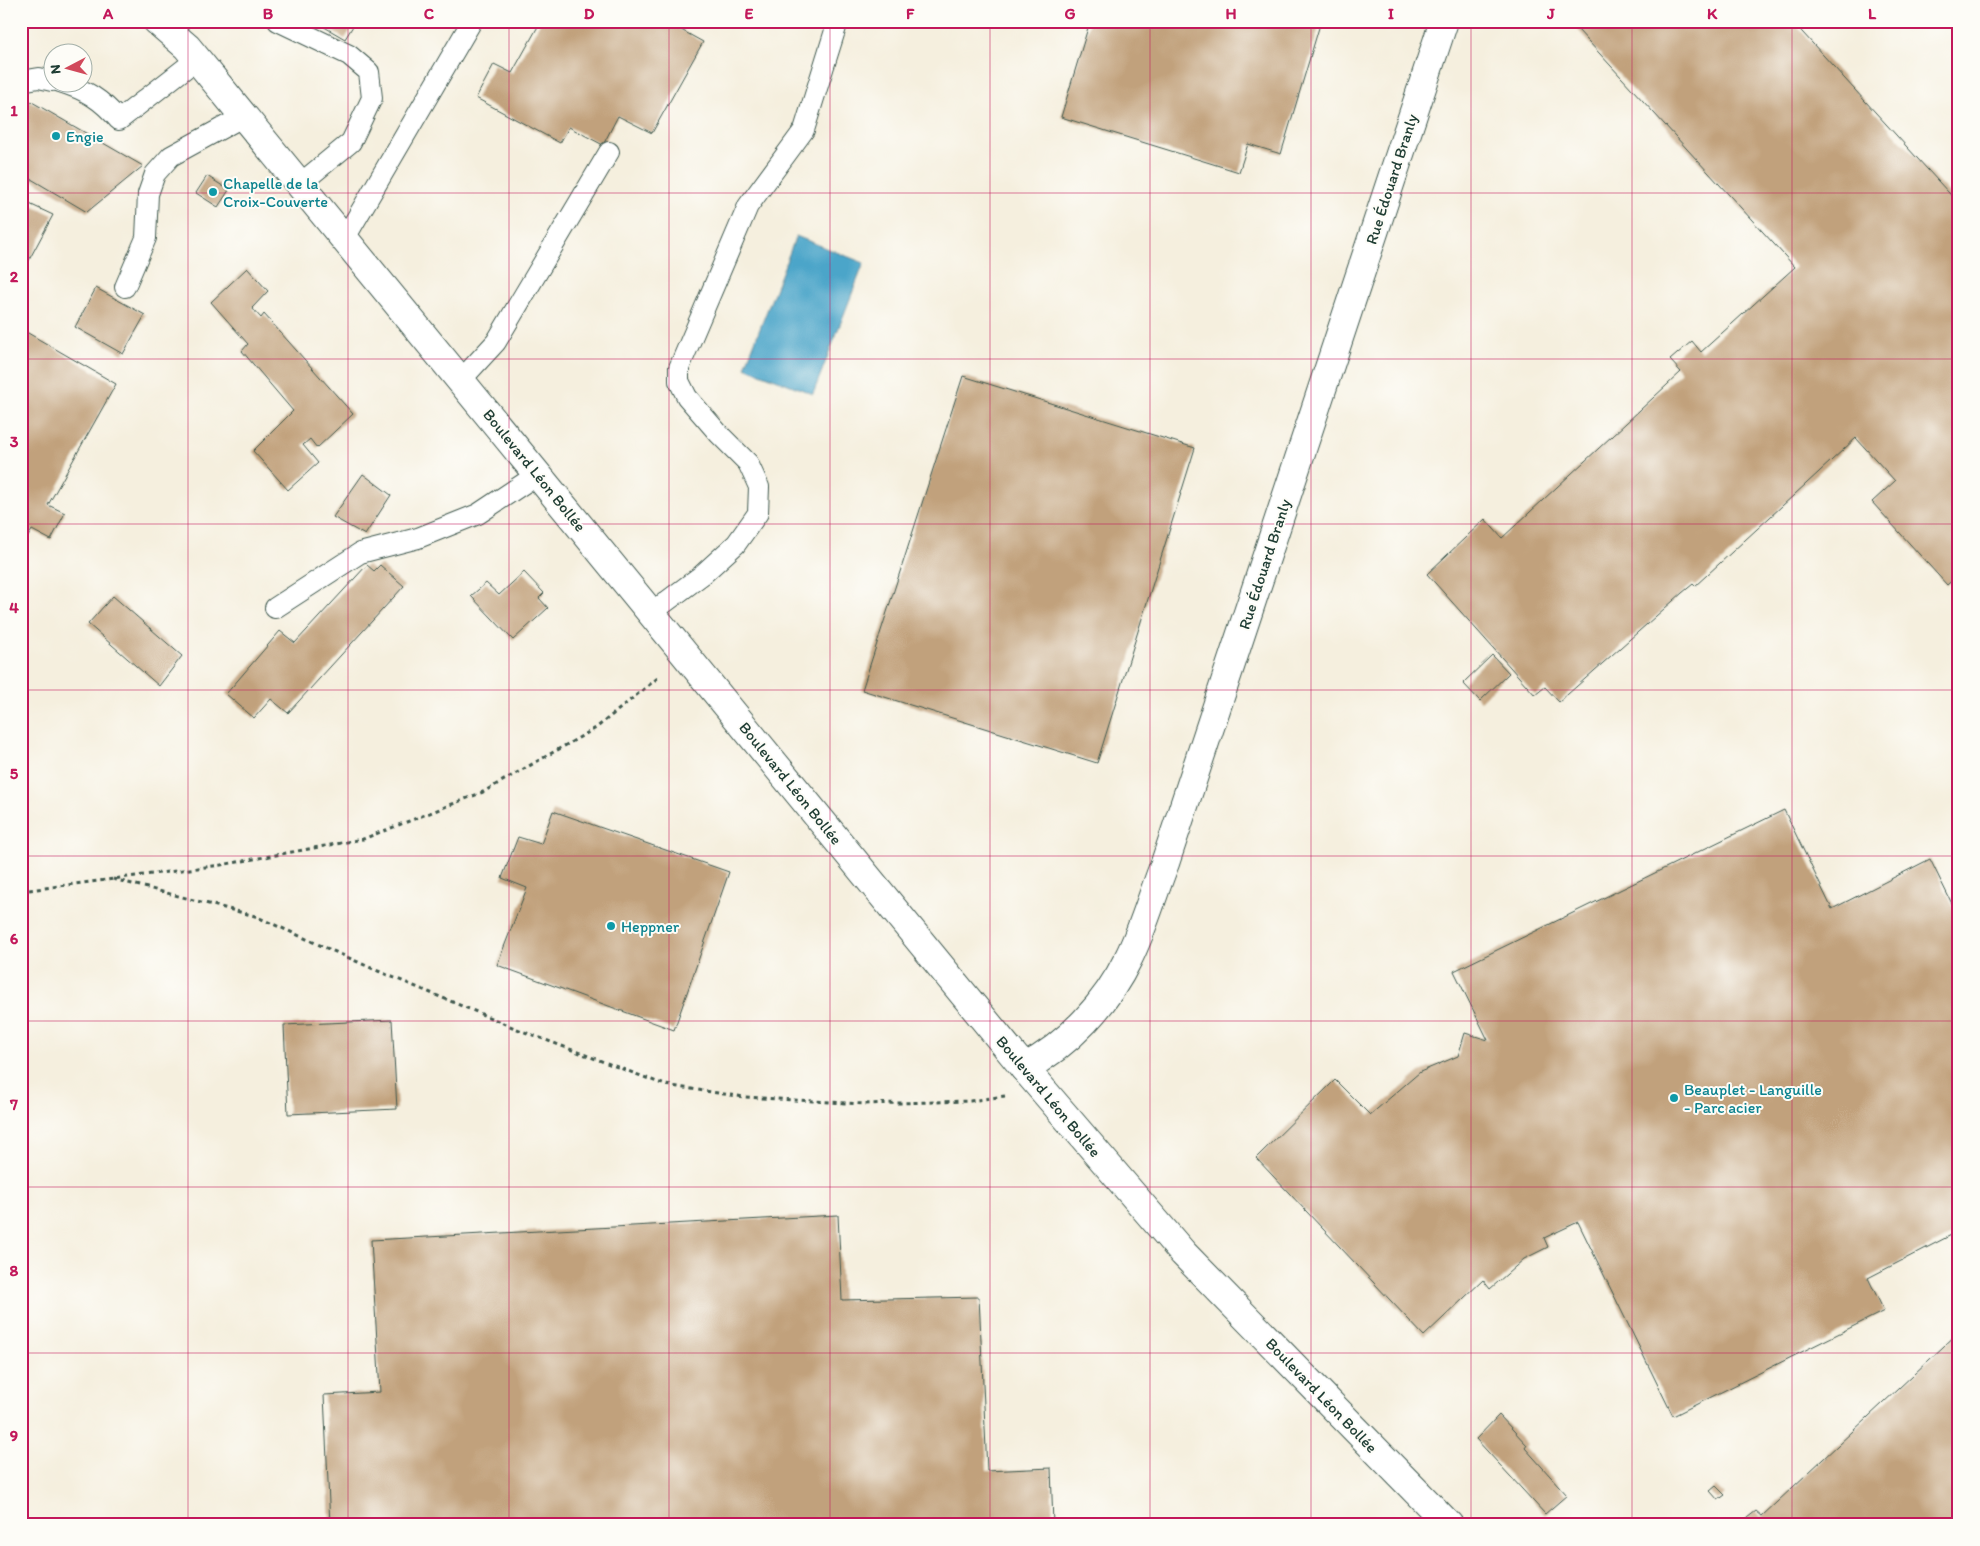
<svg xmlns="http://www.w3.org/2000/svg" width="1980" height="1546" viewBox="0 0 1980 1546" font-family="Itim,sans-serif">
<rect width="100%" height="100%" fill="#fdfcf7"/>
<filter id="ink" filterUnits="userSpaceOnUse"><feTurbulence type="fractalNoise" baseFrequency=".02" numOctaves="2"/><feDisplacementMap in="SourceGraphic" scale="10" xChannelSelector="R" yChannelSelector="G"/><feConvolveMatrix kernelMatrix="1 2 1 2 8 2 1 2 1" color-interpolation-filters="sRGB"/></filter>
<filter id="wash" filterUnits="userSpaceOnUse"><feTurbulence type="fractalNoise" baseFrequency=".0096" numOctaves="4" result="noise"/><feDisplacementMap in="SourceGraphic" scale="20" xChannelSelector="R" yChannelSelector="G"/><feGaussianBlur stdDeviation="1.12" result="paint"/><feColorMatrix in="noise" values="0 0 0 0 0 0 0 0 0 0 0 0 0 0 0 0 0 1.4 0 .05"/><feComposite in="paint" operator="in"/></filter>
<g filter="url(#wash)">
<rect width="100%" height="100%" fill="#f5efde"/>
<!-- water -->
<path fill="#4ca5c9" stroke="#36717e" d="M796,236L864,263L813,394L745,367Z"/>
<g id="blocks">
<!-- building -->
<g fill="#c1a17b">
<path d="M314,21H356L345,39Z"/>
<path d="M541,21H665L703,42L652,133L618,116L603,145L569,127L560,143L476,98L494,64L512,73Z"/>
<path d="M1090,21H1321L1281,154L1248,144L1239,172L1061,117Z"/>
<path d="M1587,21H1792L1959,204V574L1947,585L1872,502L1895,481L1856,438L1695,586L1693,584L1682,593L1559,702L1545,687L1535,695L1427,574L1485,519L1502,538L1681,372L1670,360L1692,341L1701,352L1795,267L1578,30Z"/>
<path d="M25,98L143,166L87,212L21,173V106Z"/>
<path d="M207,176L229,190L218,207L196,193Z"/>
<path d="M21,200L53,215L21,275Z"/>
<path d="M247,268L268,291L252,308L261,318L264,314L353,414L317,448L310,439L303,445L318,463L288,490L253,451L293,411L242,351L248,344L211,302Z"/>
<path d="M96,288L145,315L123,354L75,327Z"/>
<path d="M21,329L116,384L48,505L65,513L51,540L32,530L21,548Z"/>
<path d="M963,376L1195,448L1097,763L862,690Z"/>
<path d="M363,474L391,495L365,535L333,517Z"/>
<path d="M367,565L374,571L380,565L404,586L288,713L271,699L254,718L226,694L280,631L295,643Z"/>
<path d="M524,572L544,593L539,598L548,608L513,640L471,596L486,583L499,595Z"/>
<path d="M113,596L182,656L159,686L88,624Z"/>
<path d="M1492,655L1509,673L1480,701L1463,683Z"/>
<path d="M1784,810L1832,909L1930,859L1959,918V1231L1868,1278L1884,1311L1673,1416L1578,1222L1544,1238L1548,1247L1524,1259L1490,1289L1483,1280L1424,1336L1256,1158L1335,1080L1370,1115L1420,1072L1458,1056L1465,1033L1488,1040L1454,971Z"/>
<path d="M553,811L729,872L674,1030L497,965L527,888L502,878L518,837L541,844Z"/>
<path d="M392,1020L397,1109L288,1114L284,1025Z"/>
<path d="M838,1215L842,1300L979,1297L987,1471L1051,1468L1053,1525H330L324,1395L380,1392L371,1240Z"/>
<path d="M1959,1332V1525H1754L1747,1518L1756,1511L1762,1516Z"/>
<path d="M1499,1415L1527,1445L1525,1448L1567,1495L1545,1514L1476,1439Z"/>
<path d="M1716,1486L1725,1495L1718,1500L1710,1491Z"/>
</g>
</g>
</g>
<g filter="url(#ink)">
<use href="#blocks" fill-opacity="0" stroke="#3f584e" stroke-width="1"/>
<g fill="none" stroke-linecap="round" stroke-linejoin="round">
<!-- lane casing -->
<g stroke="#3f584e" stroke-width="22">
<g id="lane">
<path d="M278,21L349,55L369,72L372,98L351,142L300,184"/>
<path d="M21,81L39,78L52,81"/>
<path d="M60,82C86,90 101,99 119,120L197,59"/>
<path d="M345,238L472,21"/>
<path d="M125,287L146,238L148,194L155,174L171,156L244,116"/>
<path d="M461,380L496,342L609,152"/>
<path d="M275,608L360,553L418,538L478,514L538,474"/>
<path d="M651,613L702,575L736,544L758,513L759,487L748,463L719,434L687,397L679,381V368L748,206L804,130L838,21"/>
</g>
</g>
<!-- street casing -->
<g stroke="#3f584e" stroke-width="30">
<g id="street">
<path d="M157,21L187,47L1024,1068L1183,1253L1449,1525"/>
<path d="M1024,1068C1068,1045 1107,1003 1128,959C1143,930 1153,893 1165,863L1444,21"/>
</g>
</g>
<!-- path -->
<g stroke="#3f584e" stroke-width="3" stroke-dasharray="4 4" stroke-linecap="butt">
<path d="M113,879L255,916L378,971L522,1031L665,1085L744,1097L864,1104L970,1101L1005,1096"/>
<path d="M21,891L221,865L363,839L483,792L596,728L660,676"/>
</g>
<!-- lane -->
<use href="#lane" stroke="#fff" stroke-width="20"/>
<!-- street -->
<use href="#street" stroke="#fff" stroke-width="28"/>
<!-- rail -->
<path stroke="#1f3d34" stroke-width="4" stroke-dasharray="8 4" stroke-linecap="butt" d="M1949,21L1959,32"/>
</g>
</g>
<!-- grid -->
<path fill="none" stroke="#c2185b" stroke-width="1" stroke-opacity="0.55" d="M188,21V1525M348,21V1525M509,21V1525M669,21V1525M830,21V1525M990,21V1525M1150,21V1525M1311,21V1525M1471,21V1525M1632,21V1525M1792,21V1525M21,193H1959M21,359H1959M21,524H1959M21,690H1959M21,856H1959M21,1021H1959M21,1187H1959M21,1353H1959"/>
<!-- markers -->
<g fill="#0f9aa8" stroke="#fdfcf7" stroke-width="2">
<circle cx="56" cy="136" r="5"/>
<circle cx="213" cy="192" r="5"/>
<circle cx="611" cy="926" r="5"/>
<circle cx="1674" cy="1098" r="5"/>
</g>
<g text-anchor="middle" stroke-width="4" stroke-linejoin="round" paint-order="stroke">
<!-- culture labels -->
<g font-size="16" fill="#0d838f" stroke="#fdfcf7" text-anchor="start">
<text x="66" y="142">Engie</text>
<text x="223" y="189">Chapelle de la<tspan x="223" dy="18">Croix-Couverte</tspan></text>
<text x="621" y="932">Heppner</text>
<text x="1684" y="1095">Beauplet - Languille<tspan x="1684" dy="18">- Parc acier</tspan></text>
</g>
<!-- street labels -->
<g font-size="16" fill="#1f3d34" stroke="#fdfcf7">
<text transform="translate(1391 179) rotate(-72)" y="6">Rue Édouard Branly</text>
<text transform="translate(535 470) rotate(51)" y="6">Boulevard Léon Bollée</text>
<text transform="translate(1264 564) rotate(-72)" y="6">Rue Édouard Branly</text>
<text transform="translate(791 783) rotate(51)" y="6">Boulevard Léon Bollée</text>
<text transform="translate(1049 1096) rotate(50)" y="6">Boulevard Léon Bollée</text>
<text transform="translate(1322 1395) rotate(46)" y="6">Boulevard Léon Bollée</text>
</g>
</g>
<!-- margin -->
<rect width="1980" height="1546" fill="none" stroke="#fdfcf7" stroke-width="55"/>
<!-- north arrow -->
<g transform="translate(68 68) rotate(264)"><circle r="24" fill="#fdfcf7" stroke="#a4b0a9"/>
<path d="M0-4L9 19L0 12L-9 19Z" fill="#d1495b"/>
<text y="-8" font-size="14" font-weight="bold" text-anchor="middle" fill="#1f3d34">N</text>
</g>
<rect x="28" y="28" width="1924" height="1490" fill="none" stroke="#c2185b" stroke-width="2"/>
<g font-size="16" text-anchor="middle" font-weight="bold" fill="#c2185b">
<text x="108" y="19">A</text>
<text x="268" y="19">B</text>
<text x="429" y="19">C</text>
<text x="589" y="19">D</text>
<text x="749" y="19">E</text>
<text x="910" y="19">F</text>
<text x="1070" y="19">G</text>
<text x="1231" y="19">H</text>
<text x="1391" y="19">I</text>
<text x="1551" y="19">J</text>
<text x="1712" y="19">K</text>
<text x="1872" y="19">L</text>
<text x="14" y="116">1</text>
<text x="14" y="282">2</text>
<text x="14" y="447">3</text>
<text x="14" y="613">4</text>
<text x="14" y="779">5</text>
<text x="14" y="944">6</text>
<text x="14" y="1110">7</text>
<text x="14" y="1276">8</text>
<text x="14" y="1441">9</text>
</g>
</svg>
